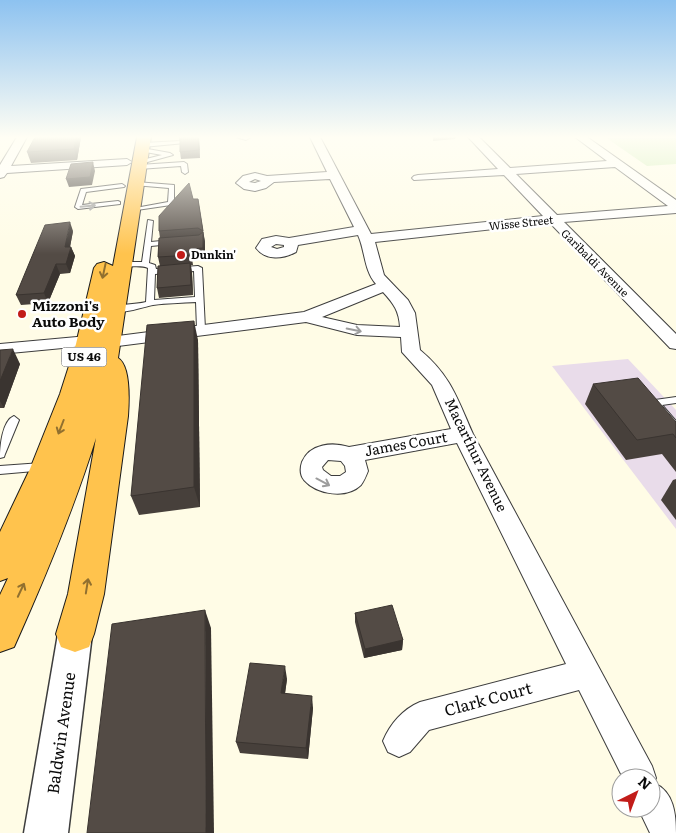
<svg xmlns="http://www.w3.org/2000/svg" width="676" height="833" viewBox="0 0 676 833" font-family="Literata,serif">
<rect width="100%" height="100%" fill="#fffce6"/>
<!-- industrial -->
<path fill="#e9dcea" d="M628,359L676,410V529L552,366Z"/>
<!-- green -->
<path fill="#caebae" d="M605,137H676V164L647,166Z"/>
<g fill="none" stroke-linecap="round" stroke-linejoin="round">
<!-- service casing -->
<g stroke="#3d3d3d" stroke-width="2">
<g id="service">
<path d="M180,137H185V143L143,147L140,145L143,143L180,141Z"/>
<path d="M142,148L170,153L173,155L140,164L137,162L138,161L162,155L140,151L139,150Z"/>
<path d="M184,162L187,164L188,172L185,174L182,172L181,166L139,169L136,167L139,165Z"/>
<path d="M136,182L174,185V203L171,205L130,211V209L168,202L169,188L134,185V183Z"/>
<path d="M122,184L125,186L124,187L86,192L82,205L118,201L120,202V204L78,209L75,207L81,189Z"/>
<path d="M148,220L153,221L151,242L171,240L174,242L171,244L151,246L149,263L155,265L156,269L198,266L202,268L205,329L204,331L201,332L197,329L196,302C181,303 167,303 153,305C142,307 120,316 111,309C120,303 135,305 146,302L148,268C139,264 127,269 119,264L123,262H142ZM194,271L195,297L154,300L155,274Z"/>
<path d="M676,397V403L662,405L676,421V432L672,431L650,403L655,400Z"/>
<path d="M14,416L19,420L5,454L4,457L0,458C0,447 2,421 14,416Z"/>
<path d="M42,463L46,464L47,467L46,470L0,474V466Z"/>
</g>
</g>
<!-- minor casing -->
<g stroke="#3d3d3d" stroke-width="2">
<g id="minor">
<path d="M17,137H27L11,166L127,159L132,162L127,165L7,173L4,177L0,178V165Z"/>
<path d="M236,137H251L246,140Z"/>
<path d="M310,137H320L371,234L543,216L504,175L414,180L412,178L414,176L418,175L498,169L468,137H479L510,168L607,161L575,137H587L676,200V213L564,222L676,334V349L670,348L550,223L375,242L384,275L408,300L415,313L420,350C451,376 457,398 473,434L652,766L656,778L654,783C674,792 676,814 676,833H650L638,808H651V778H623L579,690L429,730L410,752L399,757L388,752L383,741C390,724 403,709 420,702L566,664L457,443L365,460L368,471C366,476 364,481 361,485C347,499 317,495 304,480C300,475 300,468 302,462C310,443 333,442 349,447L451,429L432,385L402,352L401,337L357,335L306,322L110,347L104,346L101,342L104,338L110,337L304,312L376,284C364,271 365,250 358,235L298,245L296,252C283,259 266,261 256,248L262,239L276,236L289,238L354,227L330,179L274,182L266,188L255,191L244,189L236,183L243,176L255,173L267,176L327,172ZM615,167L668,206L557,215L516,174ZM255,179L261,181L255,183L249,182ZM276,244L284,245V247L277,249L271,247ZM383,292C394,304 399,311 400,327L357,325L322,317ZM328,460L341,461L345,466L346,472L340,476H331L323,470L322,467Z"/>
<path d="M88,336L94,337L97,341L94,345L0,354V344Z"/>
</g>
</g>
<!-- tertiary casing -->
<g stroke="#3d3d3d" stroke-width="3">
<path id="tertiary" d="M75,617L87,622L92,634L68,833H24L58,634L63,622Z"/>
</g>
<!-- trunk casing -->
<g stroke="#1b1b1b" stroke-width="2">
<path id="trunk" d="M137,137H151L118,358C131,366 129,402 128,416L104,594L94,634L89,647L75,652L61,647L56,634L68,594L96,438C73,511 45,578 14,647L0,652V595L8,578L0,581V532L30,469L60,394L76,344L94,268L97,264L104,262L113,266Z"/>
</g>
<!-- service -->
<use href="#service" fill="#fff" fill-rule="evenodd"/>
<!-- minor -->
<use href="#minor" fill="#fff" fill-rule="evenodd"/>
<!-- tertiary -->
<use href="#tertiary" fill="#fff" fill-rule="evenodd"/>
<!-- trunk -->
<use href="#trunk" fill="#ffc34d" fill-rule="evenodd"/>
</g>
<!-- wall -->
<g fill="#47403b">
<path d="M81,137L77,160L31,163L27,152Z"/>
<path d="M183,137H199L200,158L181,159L180,152Z"/>
<path d="M193,199H198L205,242V258H192L193,265H191L192,273L193,295L159,298L157,288L160,266L158,257L160,238L159,231Z"/>
<path d="M73,231L70,247H71L75,256L70,273L60,274L48,303L21,305L16,295Z"/>
<path d="M198,340L200,507L139,515L131,496Z"/>
<path d="M0,350L20,364L4,408H0Z"/>
<path d="M593,384L676,422V472L662,454L626,460L585,404Z"/>
<path d="M676,479V520L661,500L673,480Z"/>
<path d="M355,613L403,640L402,650L364,658L355,622Z"/>
<path d="M287,679L285,694L313,708L308,759L240,753L236,742Z"/>
</g>
<!-- shaded-wall -->
<g fill="#3a3430">
<path d="M76,137H81L77,160L74,149Z"/>
<path d="M198,137H199L200,158L199,150Z"/>
<path d="M433,137H456L455,139L433,141Z"/>
<path d="M93,162L95,171L92,185L69,187L66,179Z"/>
<path d="M70,222L73,231L68,257L65,247Z"/>
<path d="M203,232L205,242V258L203,248Z"/>
<path d="M71,247L75,256L70,273L66,264Z"/>
<path d="M190,263L192,273L193,295L191,285Z"/>
<path d="M56,264L60,274L48,303L44,293Z"/>
<path d="M194,321L198,340L200,507L194,487Z"/>
<path d="M13,349L20,364L4,408L0,401V381Z"/>
<path d="M205,610L211,628L214,833H206Z"/>
<path d="M403,640L402,650L364,658L365,649Z"/>
<path d="M285,666L287,679L283,706L281,693Z"/>
<path d="M312,696L313,708L308,759L306,748Z"/>
</g>
<!-- building -->
<g fill="#534b45" stroke="#3a3430">
<path d="M35,137H76L74,149L27,152Z"/>
<path d="M183,137H198L199,150L180,152V138Z"/>
<path d="M93,162L90,177L66,179L71,164Z"/>
<path d="M189,183L193,199H198L203,231L198,228L159,231V216Z"/>
<path d="M70,222L65,247H71L66,264H56L44,293L16,295L45,225Z"/>
<path d="M203,232V248L191,249V255L158,257L159,238L199,235Z"/>
<path d="M190,263L191,285L157,288L158,266Z"/>
<path d="M194,321V487L131,496L147,325Z"/>
<path d="M13,349L0,381V350Z"/>
<path d="M638,378L676,422V438L673,434L637,440L593,384Z"/>
<path d="M392,605L403,640L365,649L355,613Z"/>
<path d="M205,610L206,833H87L112,624Z"/>
<path d="M250,663L285,666L281,693L312,696L306,748L236,742Z"/>
</g>
<!-- one-way arrows -->
<defs><path id="oneway-shaft" d="M-6 0H5M1.5-3L5.5 0L1.5 3" fill="none" stroke-width="1.6" stroke-linecap="round" stroke-linejoin="round" transform="scale(1.25)"/></defs>
<g stroke="#9d9d9d">
<use href="#oneway-shaft" transform="translate(88 206) rotate(-5)"/>
<use href="#oneway-shaft" transform="translate(354 330) rotate(11)"/>
<use href="#oneway-shaft" transform="translate(323 482) rotate(28)"/>
</g>
<g stroke="#91702f">
<use href="#oneway-shaft" transform="translate(104 271) rotate(102)"/>
<use href="#oneway-shaft" transform="translate(61 427) rotate(111)"/>
<use href="#oneway-shaft" transform="translate(87 586) rotate(-81)"/>
<use href="#oneway-shaft" transform="translate(21 590) rotate(-65)"/>
</g>
<!-- sky -->
<linearGradient id="sky" x2="0" y2="1"><stop stop-color="#8dc2f0"/><stop offset="0.54" stop-color="#fffef4"/><stop offset="1" stop-color="#fffef4" stop-opacity="0"/></linearGradient>
<rect width="676" height="254" fill="url(#sky)"/>
<!-- markers -->
<g fill="#c21c19" stroke="#fff" stroke-width="2">
<circle cx="181" cy="255" r="5"/>
<circle cx="22" cy="314" r="5"/>
</g>
<g text-anchor="middle" stroke-width="5" stroke-linejoin="round" paint-order="stroke">
<!-- far-street labels -->
<g font-size="11" fill="#0a0a0a" stroke="#fff">
<text transform="translate(521 223) rotate(-6)" y="4">Wisse Street</text>
<text transform="translate(595 263) rotate(45)" y="4">Garibaldi Avenue</text>
</g>
<!-- far-poi labels -->
<g font-size="11" font-weight="bold" fill="#0a0a0a" stroke="#fff" text-anchor="start">
<text x="191" y="259">Dunkin'</text>
</g>
<!-- shield labels -->
<rect fill="#fff" stroke="#545454" stroke-width="1" x="61.5" y="347.5" width="45" height="19" rx="4"/>
<g font-size="12" font-weight="bold" fill="#0a0a0a">
<text x="84" y="361">US 46</text>
</g>
<!-- poi labels -->
<g font-size="14" font-weight="bold" fill="#0a0a0a" stroke="#fff" text-anchor="start">
<text x="32" y="311">Mizzoni's<tspan x="32" dy="16">Auto Body</tspan></text>
</g>
<!-- street labels -->
<g font-size="14" fill="#0a0a0a" stroke="#fff">
<text transform="translate(406 444) rotate(-10)" y="5">James Court</text>
<text transform="translate(476 455) rotate(64)" y="5">Macarthur Avenue</text>
</g>
<!-- near-street labels -->
<g font-size="16" fill="#0a0a0a" stroke="#fff">
<text transform="translate(488 699) rotate(-15)" y="6">Clark Court</text>
<text transform="translate(61 733) rotate(-82)" y="6">Baldwin Avenue</text>
</g>
</g>
<!-- north arrow -->
<g transform="translate(636 793) rotate(42)"><circle r="24" fill="#ffffff" stroke="#9d9d9d"/>
<path d="M0-4L9 19L0 12L-9 19Z" fill="#c21c19"/>
<text y="-8" font-size="14" font-weight="bold" text-anchor="middle" fill="#0a0a0a">N</text>
</g>
</svg>
